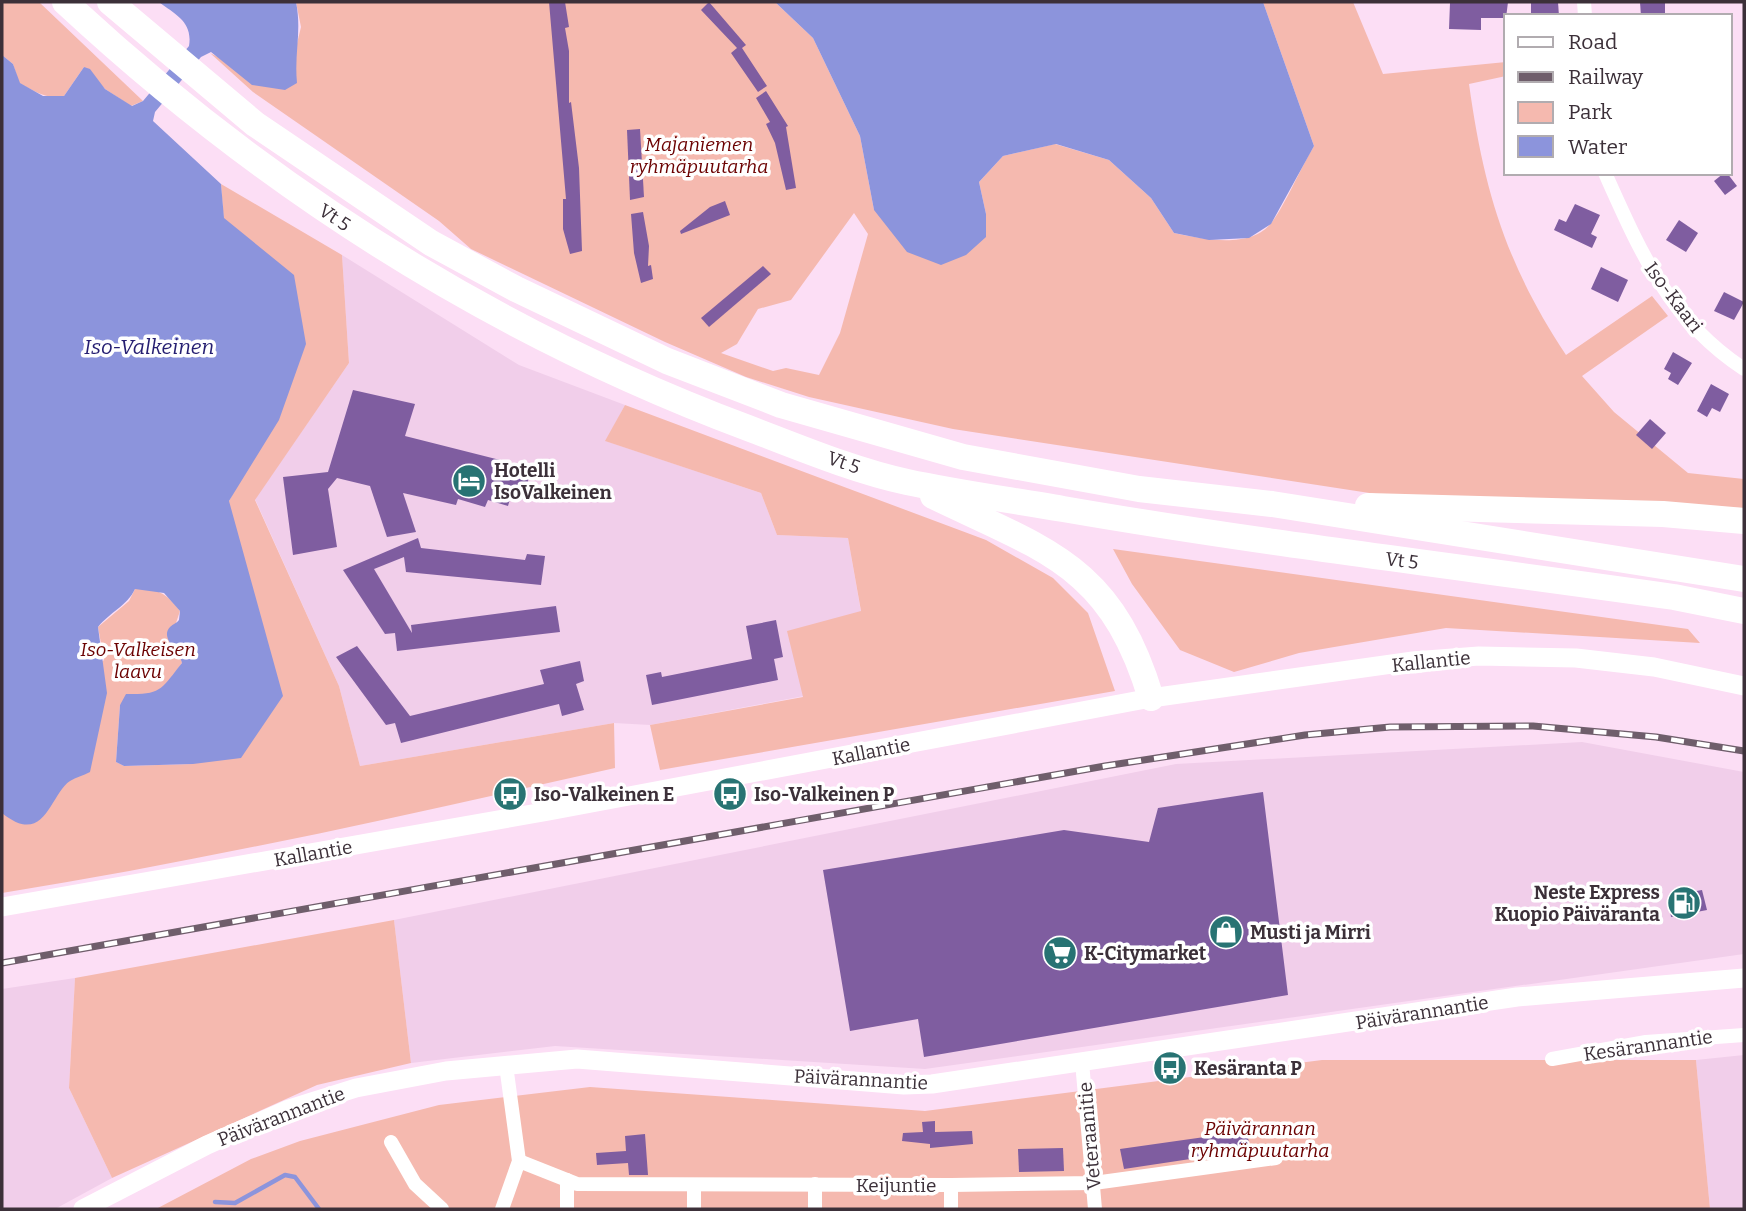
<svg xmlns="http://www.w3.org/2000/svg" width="1746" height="1211" viewBox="0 0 1746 1211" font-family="Bitter,serif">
<rect width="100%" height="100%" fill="#fcdef5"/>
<!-- built -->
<g fill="#f1ceea">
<path d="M342,255L519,365L625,405L606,441L761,493L777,535L848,538L861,612L804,696L650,725L614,723L360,766L339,686L255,499L349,363Z"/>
<path d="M1582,742L1744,772V954L925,1069L555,1046L411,1063L394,920L1176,764Z"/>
<path d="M75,978L69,1088L112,1178L55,1209H2V989Z"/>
<path d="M1744,1055V1209H1710L1696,1060Z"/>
</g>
<!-- green -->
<g fill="#f5b9af" fill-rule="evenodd">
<path d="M2,2H39L143,101L131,106L105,89L84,67L64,96C47,100 34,91 19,83L13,64L2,55Z"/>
<path d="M296,2H775L813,38L860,136L874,210L986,214L979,182L1003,156L1055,144L1109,160L1151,198L1174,233C1203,239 1251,250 1272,222C1286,203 1300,169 1314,146L1263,2H1353L1383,74L1506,62V76L1469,84C1484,191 1506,264 1566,355L1652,296L1668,316L1582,376L1614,412L1688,473L1744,479V508L1402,498L953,429L809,397L746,377L665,342L471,249L439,221L253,92L210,53L222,59L296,71L294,56L301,27ZM854,213L868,234L840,333L819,375L786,368L773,371L721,353L737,344L758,309L791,300Z"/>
<path d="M221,184L342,255L349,363L255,500L339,686L360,766L614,723L615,768C411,814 208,860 2,893V738L104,660L98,627L129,601L135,589C155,586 169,595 180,611L169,644L181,656L182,663L164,689L152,695L137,694L120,705L116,762L124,766L193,764L185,685L229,501L243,474Z"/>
<path d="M625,405L986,540L1053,578L1088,613L1115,691L660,770L650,725L803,697L787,631L861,611L848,538L777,535L761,493L605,441Z"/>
<path d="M1113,549L1688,629L1700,643L1446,628L1299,653L1234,672L1180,650L1132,584Z"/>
<path d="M394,920L411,1063L317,1085L112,1178L69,1088L75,978Z"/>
<path d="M1322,1060H1696L1710,1209H156L251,1159L300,1141L439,1105L590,1087L925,1111Z"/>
</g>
<!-- water -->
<g fill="#8c94dc">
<path d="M159,2H296C302,32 294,52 297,83L285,90L252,85L211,52L201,57L155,112L153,121L221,184L224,218L294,275L306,344L279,420L229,501L283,696L241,758L193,764L124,766L116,762L120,705L126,694C162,695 161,689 182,663C181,653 159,638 170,627C173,624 177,623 179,620L180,611L164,593L135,589C127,606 110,612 98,627L107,693L90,772C83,776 76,777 70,781C50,794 45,848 2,813V55L13,64L20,83L43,96H64L84,67L90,69L105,89L132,106L143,101L189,46C193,22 176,15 159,2Z"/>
<path d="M775,2H1263L1314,146L1271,224L1249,238L1209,240L1174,233L1151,198L1109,160L1056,144L1003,156L979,182L986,214V237L966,255L941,265L907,252L874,210L860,136L813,38Z"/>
</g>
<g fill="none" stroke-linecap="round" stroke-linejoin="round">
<!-- stream -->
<path stroke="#8c94dc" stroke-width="4.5" d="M215,1202L235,1203L285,1175L295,1177L319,1209"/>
</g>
<!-- building -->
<g fill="#7f5da0">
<path d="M549,2H565L569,27L565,28L569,51V103L571,102L579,168L582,251L570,254L563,229V199H566Z"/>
<path d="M709,2L746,45L742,48L767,86L758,92L731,53L737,48L701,10Z"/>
<path d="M1508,2L1506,18H1481V30L1449,29L1450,3Z"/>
<path d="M1531,2H1558L1559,16H1531Z"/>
<path d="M1640,2H1665V16H1641Z"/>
<path d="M766,91L788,126L786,127L796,188L786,190L775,143L766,124L770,122L756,98Z"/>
<path d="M640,129L644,197L630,200L627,130Z"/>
<path d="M1724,173H1727L1737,186L1725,195L1714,181Z"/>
<path d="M725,201L730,215L681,234L680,231L710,207Z"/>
<path d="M1575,204L1600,215L1591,234L1597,237L1592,248L1554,230L1559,219L1566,222Z"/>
<path d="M643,212L649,246L648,266L651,265L653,279L641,283L634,253L631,214Z"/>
<path d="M1679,220L1698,233L1686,252L1666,240Z"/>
<path d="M763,266L771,274L709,327L701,318Z"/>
<path d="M1601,267L1628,280L1618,302L1591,289Z"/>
<path d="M1724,292L1744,302L1734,320L1714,311Z"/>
<path d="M1673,352L1692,363L1678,385L1668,379L1671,373L1664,369Z"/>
<path d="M1711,384L1729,394L1720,412L1712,408L1707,417L1697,411Z"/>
<path d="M353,390L415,404L405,436L500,460L497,468L529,478L523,495L512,492L508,506L488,500L485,507L458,499L456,505L403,493L416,532L387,537L370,486L337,478L328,489L337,547L293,555L283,477L328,472Z"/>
<path d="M1650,419L1666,433L1652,449L1636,435Z"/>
<path d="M418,538L421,548L525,560L527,554L545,556L541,585L406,572L404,557L374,569L412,633L411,625L556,606L560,632L397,651L395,633L385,634L343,570Z"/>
<path d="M776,620L783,657L774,659L778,680L652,705L646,675L661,672L662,677L752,659L746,626Z"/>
<path d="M357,646L410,716L544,684L540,670L580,661L584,681L576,684L584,710L562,716L559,704L401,743L395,723L386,725L336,657Z"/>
<path d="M1263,792L1288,995L924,1057L918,1019L850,1031L823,870L1064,830L1149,842L1158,808Z"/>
<path d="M1702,890L1707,910L1671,917L1668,896Z"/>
<path d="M935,1121V1132L972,1131L973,1144L930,1148V1144L902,1141L903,1133L923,1132L922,1122Z"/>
<path d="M1247,1131L1250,1150L1124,1169L1120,1149Z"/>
<path d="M645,1134L648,1175H629L628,1163L597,1165L596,1153L626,1151L625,1136Z"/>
<path d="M1063,1148L1064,1171L1019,1172L1018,1149Z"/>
</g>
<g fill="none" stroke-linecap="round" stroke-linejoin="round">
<!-- street -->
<g stroke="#fff" stroke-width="14">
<path d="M1584,2L1585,16"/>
<path d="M1605,173C1640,251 1669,320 1744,369"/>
<path d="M1552,1059L1646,1042L1744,1035"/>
<path d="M1082,1062L1095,1209"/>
<path d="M391,1142L415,1184L442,1209"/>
<path d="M519,1161L577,1184L951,1185L1094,1183L1276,1158"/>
<path d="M567,1180V1209"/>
<path d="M815,1184V1209"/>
<path d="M502,1209L519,1161L506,1065"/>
<path d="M694,1209V1185"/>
<path d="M951,1209V1185"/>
</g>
<!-- secondary -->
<g stroke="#fff" stroke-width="19">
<path d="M2,907L549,811L1151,698L1413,661L1479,656L1576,658L1654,667L1744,686"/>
<path d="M83,1209L207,1145L289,1109L356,1088L446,1071L577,1059L904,1085L932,1084L1517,997L1744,978"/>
</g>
<!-- highway -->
<g stroke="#fff" stroke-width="26">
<path d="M65,2C265,188 492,332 748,428C798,447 855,471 907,482C958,493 1011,500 1063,509C1266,544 1470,568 1674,597L1744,611"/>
<path d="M110,2L255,124L431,243L516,289L667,361L781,405L963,457L1139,489L1272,504L1744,579"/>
<path d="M933,496C1047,551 1111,565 1151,698"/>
<path d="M1368,506L1663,514L1744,521"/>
</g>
<!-- rail casing -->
<g stroke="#6f5e6b" stroke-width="7">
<path id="rail" d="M2,963L1105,766L1305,735L1390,727L1533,726L1656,737L1744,751"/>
</g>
<!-- rail -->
<use href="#rail" stroke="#fff" stroke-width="4.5" stroke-dasharray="13" stroke-linecap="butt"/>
</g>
<!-- icons -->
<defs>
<g id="hotel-disc" transform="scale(1.75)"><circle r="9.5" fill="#287373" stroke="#fff"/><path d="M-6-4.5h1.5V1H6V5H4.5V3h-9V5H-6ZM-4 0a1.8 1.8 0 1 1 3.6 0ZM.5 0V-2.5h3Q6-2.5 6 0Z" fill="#fff"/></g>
<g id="bus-disc" transform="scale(1.75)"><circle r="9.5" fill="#287373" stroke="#fff"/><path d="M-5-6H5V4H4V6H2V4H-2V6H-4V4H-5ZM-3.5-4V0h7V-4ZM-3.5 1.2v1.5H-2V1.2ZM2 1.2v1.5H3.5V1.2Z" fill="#fff"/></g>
<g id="fuel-disc" transform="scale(1.75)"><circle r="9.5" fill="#287373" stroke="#fff"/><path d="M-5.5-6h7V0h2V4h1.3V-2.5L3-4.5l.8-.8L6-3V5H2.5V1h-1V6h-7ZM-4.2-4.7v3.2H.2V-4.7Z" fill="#fff"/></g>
<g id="shop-disc" transform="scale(1.75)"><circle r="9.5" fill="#287373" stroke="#fff"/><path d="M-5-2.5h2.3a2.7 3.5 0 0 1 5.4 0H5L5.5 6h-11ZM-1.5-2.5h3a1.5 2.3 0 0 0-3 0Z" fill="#fff"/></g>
<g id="supermarket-disc" transform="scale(1.75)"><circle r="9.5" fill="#287373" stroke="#fff"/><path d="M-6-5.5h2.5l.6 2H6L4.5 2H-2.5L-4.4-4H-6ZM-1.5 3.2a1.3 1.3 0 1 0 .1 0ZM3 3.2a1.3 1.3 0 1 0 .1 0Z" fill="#fff"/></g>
</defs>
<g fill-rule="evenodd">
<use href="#hotel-disc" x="469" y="481"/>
<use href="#bus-disc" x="510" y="794"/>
<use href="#bus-disc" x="730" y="794"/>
<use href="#fuel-disc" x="1684" y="903"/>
<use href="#shop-disc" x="1226" y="932"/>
<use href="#supermarket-disc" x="1060" y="953"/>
<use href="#bus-disc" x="1170" y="1068"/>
</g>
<g text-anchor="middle" stroke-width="7" stroke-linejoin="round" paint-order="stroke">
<!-- park labels -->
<g font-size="19" font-style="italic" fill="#6b0000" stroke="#fff">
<text x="699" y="151">Majaniemen<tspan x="699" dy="22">ryhmäpuutarha</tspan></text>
<text x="138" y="656">Iso-Valkeisen<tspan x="138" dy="22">laavu</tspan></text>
<text x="1260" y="1135">Päivärannan<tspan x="1260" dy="22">ryhmäpuutarha</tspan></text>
</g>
<!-- street labels -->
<g font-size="19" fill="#3c3039" stroke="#fff">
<text transform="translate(335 217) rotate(33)" y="7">Vt 5</text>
<text transform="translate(1674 297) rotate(53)" y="7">Iso-Kaari</text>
<text transform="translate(844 462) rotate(19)" y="7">Vt 5</text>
<text transform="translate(1402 560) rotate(7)" y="7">Vt 5</text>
<text transform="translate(1431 661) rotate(-6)" y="7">Kallantie</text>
<text transform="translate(871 751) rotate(-11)" y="7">Kallantie</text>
<text transform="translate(313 853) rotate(-10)" y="7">Kallantie</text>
<text transform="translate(1422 1012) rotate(-9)" y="7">Päivärannantie</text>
<text transform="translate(1648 1045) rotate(-8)" y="7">Kesärannantie</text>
<text transform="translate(861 1079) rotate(3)" y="7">Päivärannantie</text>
<text transform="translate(281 1116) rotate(-21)" y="7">Päivärannantie</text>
<text transform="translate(1089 1136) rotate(-95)" y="7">Veteraanitie</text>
<text x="896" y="1192">Keijuntie</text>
</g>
<!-- poi labels -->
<g font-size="19" font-weight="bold" fill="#3c3039" stroke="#fff" text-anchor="start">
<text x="494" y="477">Hotelli<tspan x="494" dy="22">IsoValkeinen</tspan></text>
<text x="534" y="801">Iso-Valkeinen E</text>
<text x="754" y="801">Iso-Valkeinen P</text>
<text x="1660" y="899" text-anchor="end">Neste Express<tspan x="1660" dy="22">Kuopio Päiväranta</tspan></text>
<text x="1250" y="939">Musti ja Mirri</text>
<text x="1084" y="960">K-Citymarket</text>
<text x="1194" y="1075">Kesäranta P</text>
</g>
<!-- water labels -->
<g font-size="21" font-style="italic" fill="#251e71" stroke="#fff">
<text x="149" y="354">Iso-Valkeinen</text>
</g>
</g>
<!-- border -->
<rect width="1746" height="1211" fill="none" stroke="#3c3039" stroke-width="7"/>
<!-- legend -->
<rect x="1504" y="14" width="228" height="161" fill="#ffffff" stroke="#b1acb0" stroke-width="2"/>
<rect x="1518" y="37" width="35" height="10" fill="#ffffff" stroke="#b1acb0" stroke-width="2"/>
<text x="1568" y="49" font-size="21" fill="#3c3039">Road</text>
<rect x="1518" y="72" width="35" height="10" fill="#6f5e6b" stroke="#b1acb0" stroke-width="2"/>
<text x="1568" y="84" font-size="21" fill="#3c3039">Railway</text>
<rect x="1518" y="102" width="35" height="21" fill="#f5b9af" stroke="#b1acb0" stroke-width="2"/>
<text x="1568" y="119" font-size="21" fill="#3c3039">Park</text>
<rect x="1518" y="136" width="35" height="21" fill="#8c94dc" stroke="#b1acb0" stroke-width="2"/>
<text x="1568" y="154" font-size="21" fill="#3c3039">Water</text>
</svg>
